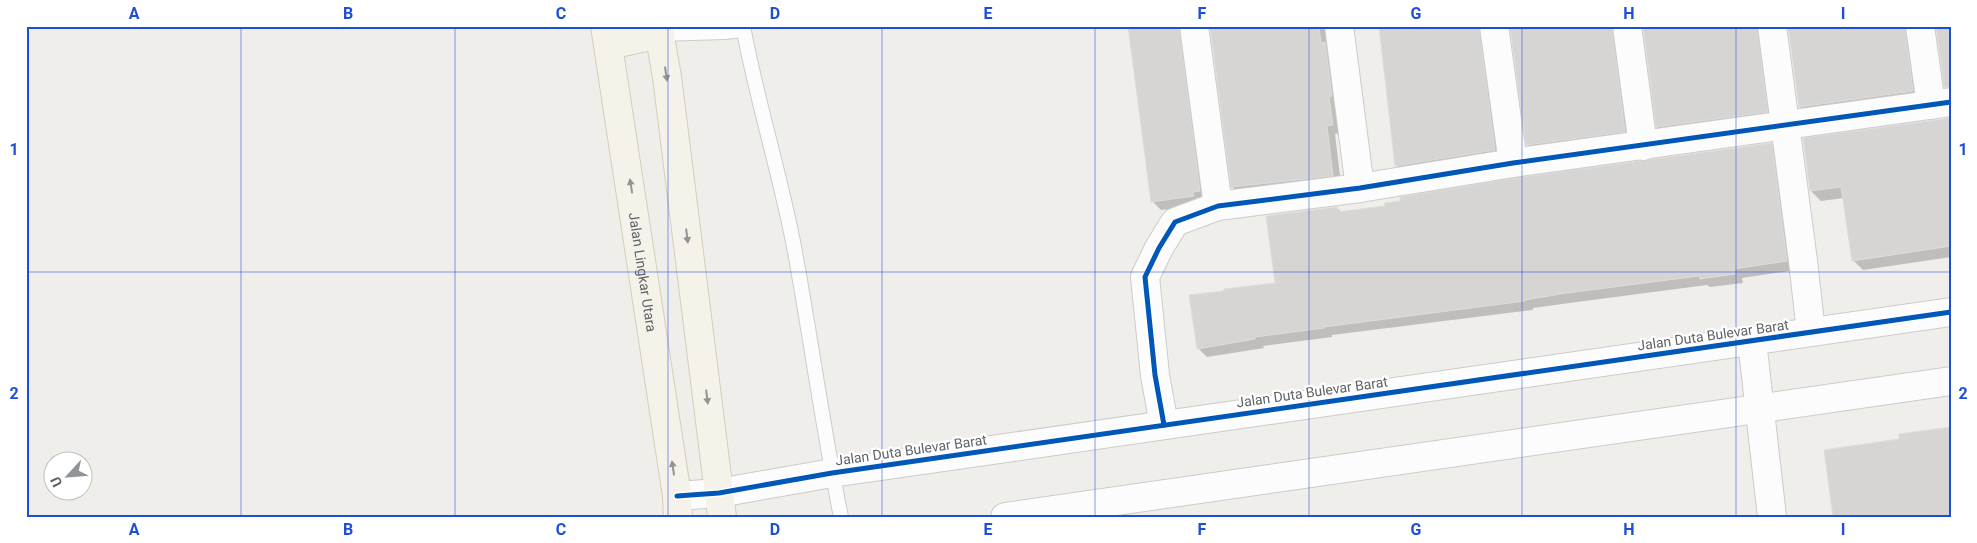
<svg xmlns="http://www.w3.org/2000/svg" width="1977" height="543" viewBox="0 0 1977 543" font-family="Roboto,sans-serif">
<rect width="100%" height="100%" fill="#efeeea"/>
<!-- shadow -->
<g fill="#0003">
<path d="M1128,26H1190L1208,199L1202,205L1161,210L1152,201Z"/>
<path d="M1211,26H1326L1341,133L1335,134L1341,184L1241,195L1232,187Z"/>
<path d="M1379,26H1492L1505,160L1406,176L1397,166Z"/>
<path d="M1511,26H1625L1634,141L1537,155L1528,145Z"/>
<path d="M1644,26H1770L1777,121L1667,137L1657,127Z"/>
<path d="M1789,26H1918L1922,101L1810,117L1800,107Z"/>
<path d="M1951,120V257L1863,270L1853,260L1844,198L1821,201L1811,191Z"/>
<path d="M1771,144L1780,153L1796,270L1742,278L1743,283L1710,287L1707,285L1577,302L1533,308V310L1332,335V337L1263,346L1264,348L1207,357L1198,348L1276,284L1337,208L1341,212L1386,207Z"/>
</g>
<!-- building -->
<g fill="#d6d5d3" stroke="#deddd9">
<path d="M1128,26H1179L1200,191L1193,192L1194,196L1151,202Z"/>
<path d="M1210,26H1319L1321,43L1325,42L1332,96L1329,97L1333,125L1327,126L1333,176L1231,187Z"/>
<path d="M1379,26H1479L1495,150L1395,166Z"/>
<path d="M1518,26H1612L1625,132L1526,145L1510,27Z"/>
<path d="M1643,26H1757L1768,112L1656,127Z"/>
<path d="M1788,26H1905L1913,91L1799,107Z"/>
<path d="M1936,26H1951V87H1944Z"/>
<path d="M1951,118V246L1852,261L1841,187L1810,191L1803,138Z"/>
<path d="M1772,143L1787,261L1734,269L1735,274L1700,279L1699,276L1567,293L1525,300V301L1324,327V328L1255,337V339L1197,349L1189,295L1224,291V289L1275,283L1266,216L1337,207L1338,212L1385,206L1384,203L1400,201V197L1515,178Z"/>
<path d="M1951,427V517H1833L1824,450L1899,439V434Z"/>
</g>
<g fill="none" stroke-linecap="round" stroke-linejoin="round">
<!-- lane casing -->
<g stroke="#cbcccc" stroke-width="16">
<g id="lane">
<path d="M743,26C757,102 781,176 795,252C811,340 823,429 841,517"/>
<path d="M660,34L724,32L744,30"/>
</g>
</g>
<!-- street casing -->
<g stroke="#cbcccc" stroke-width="30">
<g id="street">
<path d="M1194,26L1218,206"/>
<path d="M1339,26L1360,188"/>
<path d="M1494,26L1513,163"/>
<path d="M1627,26L1643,146"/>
<path d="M1772,26L1803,261L1811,332"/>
<path d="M1920,26L1931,105"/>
<path d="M1752,341L1772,517"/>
<path d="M1164,425L1155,375L1145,277L1159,248L1175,222L1218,206L1360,188L1513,163L1951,102"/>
<path d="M677,496L719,493L832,473L1951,312"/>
<path d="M1005,517L1951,381"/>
</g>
</g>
<!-- primary casing -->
<g stroke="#d7ceb8" stroke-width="30">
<g id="primary">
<path id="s1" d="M605,26L677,496L678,517"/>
<path d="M658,26L667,77L722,517"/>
<path d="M609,45L660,34"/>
</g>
</g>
<!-- lane -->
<use href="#lane" stroke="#fdfcfc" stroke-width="14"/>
<!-- street -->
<use href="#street" stroke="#fdfcfc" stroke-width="28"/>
<!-- primary -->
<use href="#primary" stroke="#f4f2e9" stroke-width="28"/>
<!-- cycleway casing -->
<g stroke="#fff" stroke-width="8">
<g id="cycleway">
<path d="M1164,425L1155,375L1145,277L1159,248L1175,222L1218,206L1360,188L1513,163L1951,102"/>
<path d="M677,496L719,493L832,473L1951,312"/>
</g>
</g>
<!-- cycleway -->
<use href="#cycleway" stroke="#0057b8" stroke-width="5"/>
</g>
<!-- one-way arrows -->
<defs><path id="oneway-solid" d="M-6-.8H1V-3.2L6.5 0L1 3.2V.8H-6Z" transform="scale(1.25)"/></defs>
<g fill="#939595">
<use href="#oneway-solid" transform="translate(666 74) rotate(82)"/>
<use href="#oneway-solid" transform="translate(631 186) rotate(-99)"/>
<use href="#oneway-solid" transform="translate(687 236) rotate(83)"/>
<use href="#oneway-solid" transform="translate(707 397) rotate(83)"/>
<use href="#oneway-solid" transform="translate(673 468) rotate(-98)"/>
</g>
<!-- grid -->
<path fill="none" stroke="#1d4ed8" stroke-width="1" stroke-opacity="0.55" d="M241,26V517M455,26V517M668,26V517M882,26V517M1095,26V517M1309,26V517M1522,26V517M1736,26V517M26,272H1951"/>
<g text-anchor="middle" stroke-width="4.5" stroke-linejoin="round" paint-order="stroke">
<!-- street labels -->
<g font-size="14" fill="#5f6368" stroke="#fff">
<text dy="5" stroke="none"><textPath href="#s1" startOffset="249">Jalan Lingkar Utara</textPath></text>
<text transform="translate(1713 335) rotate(-8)" y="5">Jalan Duta Bulevar Barat</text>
<text transform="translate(1312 392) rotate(-8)" y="5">Jalan Duta Bulevar Barat</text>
<text transform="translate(911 450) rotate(-8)" y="5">Jalan Duta Bulevar Barat</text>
</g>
</g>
<!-- border -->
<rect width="1977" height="543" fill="none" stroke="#ffffff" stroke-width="55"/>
<!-- north arrow -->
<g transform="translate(68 476) rotate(244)"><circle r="24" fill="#ffffff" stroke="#bfc1c3"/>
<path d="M0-4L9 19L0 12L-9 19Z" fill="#919496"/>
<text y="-8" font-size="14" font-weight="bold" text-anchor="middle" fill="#5f6368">U</text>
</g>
<rect x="28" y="28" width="1922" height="488" fill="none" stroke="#1d4ed8" stroke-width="2"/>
<g font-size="16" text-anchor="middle" font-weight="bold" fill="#1d4ed8">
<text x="134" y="19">A</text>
<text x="348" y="19">B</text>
<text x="561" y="19">C</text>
<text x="775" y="19">D</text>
<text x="988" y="19">E</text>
<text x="1202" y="19">F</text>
<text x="1416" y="19">G</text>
<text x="1629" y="19">H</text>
<text x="1843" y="19">I</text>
<text x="14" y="155">1</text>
<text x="1963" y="155">1</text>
<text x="14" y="399">2</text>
<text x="1963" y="399">2</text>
<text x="134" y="535">A</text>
<text x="348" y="535">B</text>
<text x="561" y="535">C</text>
<text x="775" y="535">D</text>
<text x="988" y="535">E</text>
<text x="1202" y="535">F</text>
<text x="1416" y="535">G</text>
<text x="1629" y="535">H</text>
<text x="1843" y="535">I</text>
</g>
</svg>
